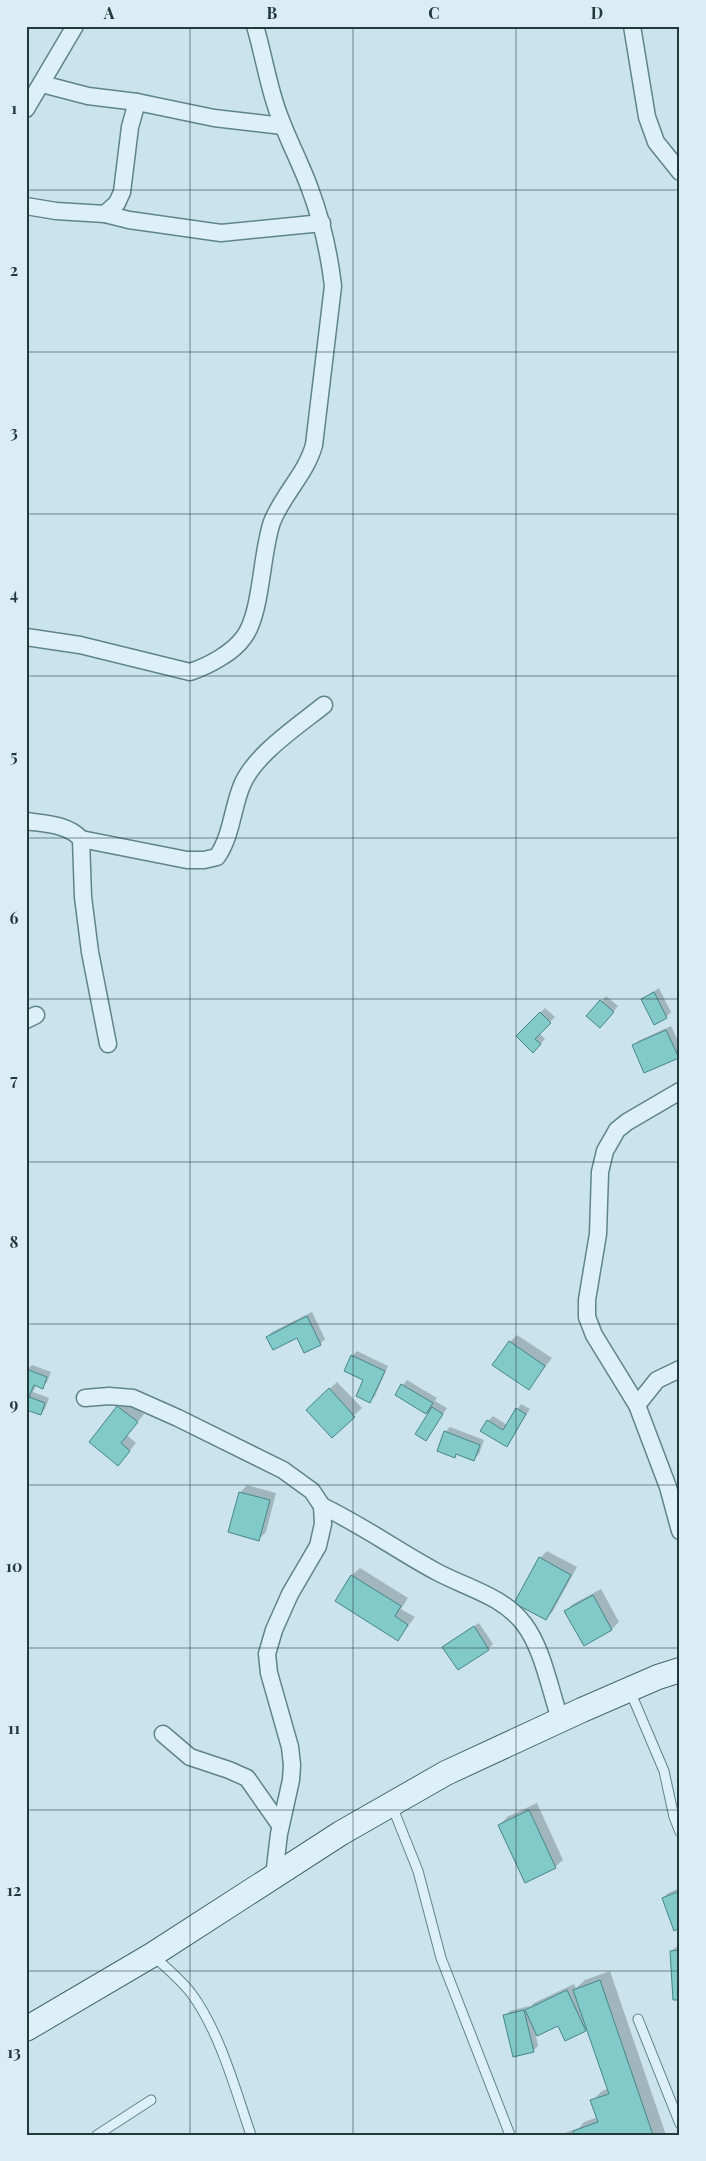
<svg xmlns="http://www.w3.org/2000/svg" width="706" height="2161" viewBox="0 0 706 2161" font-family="'Playfair Display',serif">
<rect width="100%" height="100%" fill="#cae3ed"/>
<!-- shadow -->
<g fill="#0003">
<path d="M659,988L671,1012L666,1017L642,999Z"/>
<path d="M606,996L618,1006L605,1022L588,1016Z"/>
<path d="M545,1008L555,1017L539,1033L545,1039L533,1051L518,1036Z"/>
<path d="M671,1026L680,1045L678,1057L634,1045L638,1041Z"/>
<path d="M312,1312L325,1339L320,1344L297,1336L267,1337L272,1332Z"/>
<path d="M517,1335L552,1358L529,1388L510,1342Z"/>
<path d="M357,1351L388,1366L375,1396L370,1401L365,1380L352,1356Z"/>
<path d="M32,1365L51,1372L47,1382L42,1387L36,1385L33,1392L49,1398L45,1409L40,1414L26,1408L27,1370Z"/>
<path d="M407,1380L437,1398L435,1401L447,1408L425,1439L429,1414L396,1394Z"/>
<path d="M337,1382L362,1408L332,1436L315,1402Z"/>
<path d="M126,1400L144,1414L127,1435L136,1443L125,1457L90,1442Z"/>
<path d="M521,1404L530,1409L507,1446L488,1421L493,1416L507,1425Z"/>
<path d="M450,1427L484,1440L479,1454L474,1459L458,1453L454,1456L445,1432Z"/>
<path d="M247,1485L276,1493L266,1532L259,1539L240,1493Z"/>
<path d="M547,1551L577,1567L553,1611L546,1619L540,1558Z"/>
<path d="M360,1568L408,1598L401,1609L415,1617L398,1639L337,1601L352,1575Z"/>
<path d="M601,1589L619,1622L612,1629L585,1645L566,1611L573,1604Z"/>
<path d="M479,1623L493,1644L488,1649L449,1643Z"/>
<path d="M537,1803L563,1860L555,1867L500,1825L507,1817Z"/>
<path d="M680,1888V1927L663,1898L668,1893Z"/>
<path d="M680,1946V1999L671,1951L676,1947Z"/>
<path d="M610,1971L666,2135H559L579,2128L584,2122L598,2117L592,2101L602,2091L609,2088L588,2028L585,2030L559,2025L536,2036L538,2046L533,2051L505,2016L510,2011L529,2006V2008L534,2003L574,1984L576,1988L585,1980Z"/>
</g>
<!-- building -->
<g fill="#82c9c9" stroke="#468786">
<path d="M654,992L667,1018L654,1025L641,999Z"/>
<path d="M600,1000L614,1012L600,1028L586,1016Z"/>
<path d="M540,1012L551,1023L535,1039L541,1044L533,1053L516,1036Z"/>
<path d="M666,1030L679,1058L644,1073L632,1045Z"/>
<path d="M307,1316L321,1345L304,1353L297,1338L273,1350L266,1337Z"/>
<path d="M509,1341L545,1366L529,1390L492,1365Z"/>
<path d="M351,1355L385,1371L370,1403L356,1396L363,1380L344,1371Z"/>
<path d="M26,1369L47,1377L43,1389L34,1385L29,1397L45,1403L41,1415L26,1410Z"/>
<path d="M401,1384L433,1403L426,1414L395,1395Z"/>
<path d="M329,1388L355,1417L332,1438L306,1410Z"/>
<path d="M117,1406L138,1422L121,1443L130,1451L118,1466L89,1442Z"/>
<path d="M432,1407L443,1414L426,1441L415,1434Z"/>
<path d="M516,1408L526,1414L507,1447L480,1431L487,1420L503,1430Z"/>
<path d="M444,1431L480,1445L474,1461L456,1454L455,1458L437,1451Z"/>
<path d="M239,1492L270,1500L259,1541L228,1532Z"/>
<path d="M539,1557L571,1575L546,1620L514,1603Z"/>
<path d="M351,1575L401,1606L395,1616L408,1625L398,1641L335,1601Z"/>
<path d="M593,1595L612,1630L584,1646L564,1611Z"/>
<path d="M474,1626L489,1650L458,1670L442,1647Z"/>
<path d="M529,1810L556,1868L525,1883L498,1825Z"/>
<path d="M680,1891V1928L674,1931L662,1898Z"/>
<path d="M680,1950V2000H673L670,1951Z"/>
<path d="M600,1980L653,2135H574L573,2131L598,2122L590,2100L609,2094L573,1990Z"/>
<path d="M567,1990L586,2031L565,2041L558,2026L537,2036L525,2010Z"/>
<path d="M524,2010L534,2052L513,2057L503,2015Z"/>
</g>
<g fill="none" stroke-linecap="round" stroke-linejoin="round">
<!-- lane casing -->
<g stroke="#5f8489" stroke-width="11">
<g id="lane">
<path d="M630,1691L664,1771L674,1817L680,1832"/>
<path d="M392,1806L418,1871L441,1958L510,2135"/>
<path d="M152,1955C166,1967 180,1979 191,1993C220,2032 235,2089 251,2135"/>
<path d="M638,2019L680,2124"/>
<path d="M97,2135L151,2100"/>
</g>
</g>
<!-- street casing -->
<g stroke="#5f8489" stroke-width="19">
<g id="street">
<path d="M632,26L647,117L656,142L680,172"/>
<path d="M42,84L88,96L137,102L214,118L283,126"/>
<path d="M26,109L75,26"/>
<path d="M26,206L56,211L105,214L129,220L221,233L322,223"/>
<path d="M105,214L117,203L122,192L130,127L137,102"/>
<path d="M26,637L80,645L190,672C208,666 233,653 244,637C262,613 261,553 272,522C283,494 306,474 314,445L333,286C329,252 322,221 310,189C301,164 288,140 279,115C268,86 264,56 255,26"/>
<path d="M26,821C45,824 68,824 81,839L83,897L90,952L108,1044"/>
<path d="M81,839L187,860H204L217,857C232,835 232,809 242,785C255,754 298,726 324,705"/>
<path d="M26,1020L36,1015"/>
<path d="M680,1091L627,1122L617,1130L605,1151L600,1172L598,1234L587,1300V1317L594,1335L637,1405L668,1487L680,1531"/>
<path d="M85,1398L109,1396L133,1398L178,1418L283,1470L312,1491L322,1506L323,1524L318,1546L290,1594L274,1630L267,1654L269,1673L290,1747L292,1765L291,1780L279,1834L274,1876"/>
<path d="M637,1405L657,1380L680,1369"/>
<path d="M322,1506C362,1525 398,1551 437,1572C467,1588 503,1596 524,1624C543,1649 550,1690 560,1719"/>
<path d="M163,1734L190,1757L229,1770L247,1778L280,1825"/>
</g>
</g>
<!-- secondary casing -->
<g stroke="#42686b" stroke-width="26">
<path id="secondary" d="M26,2029L152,1955L341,1833L446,1773L582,1710L658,1677L680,1670"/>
</g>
<!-- lane -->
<use href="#lane" stroke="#ddf0f8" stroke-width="9"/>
<!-- street -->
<use href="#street" stroke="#ddf0f8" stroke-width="16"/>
<!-- secondary -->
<use href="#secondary" stroke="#ddf0f8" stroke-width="24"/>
</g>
<!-- grid -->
<path fill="none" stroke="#22393b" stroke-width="1" stroke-opacity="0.55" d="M190,26V2135M353,26V2135M516,26V2135M26,190H680M26,352H680M26,514H680M26,676H680M26,838H680M26,999H680M26,1162H680M26,1324H680M26,1485H680M26,1648H680M26,1810H680M26,1971H680"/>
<!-- border -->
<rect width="706" height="2161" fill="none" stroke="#daedf5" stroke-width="55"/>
<rect x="28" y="28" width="650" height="2106" fill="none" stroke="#22393b" stroke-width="2"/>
<g font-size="16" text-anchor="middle" font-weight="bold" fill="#22393b">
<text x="109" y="19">A</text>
<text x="272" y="19">B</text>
<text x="434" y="19">C</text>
<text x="597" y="19">D</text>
<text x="14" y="114">1</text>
<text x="14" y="276">2</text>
<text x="14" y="438">3</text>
<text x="14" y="600">4</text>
<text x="14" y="762">5</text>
<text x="14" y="924">6</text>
<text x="14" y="1086">7</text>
<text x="14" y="1248">8</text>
<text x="14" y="1410">9</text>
<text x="14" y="1572">10</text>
<text x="14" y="1734">11</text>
<text x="14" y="1896">12</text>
<text x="14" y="2058">13</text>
</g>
</svg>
